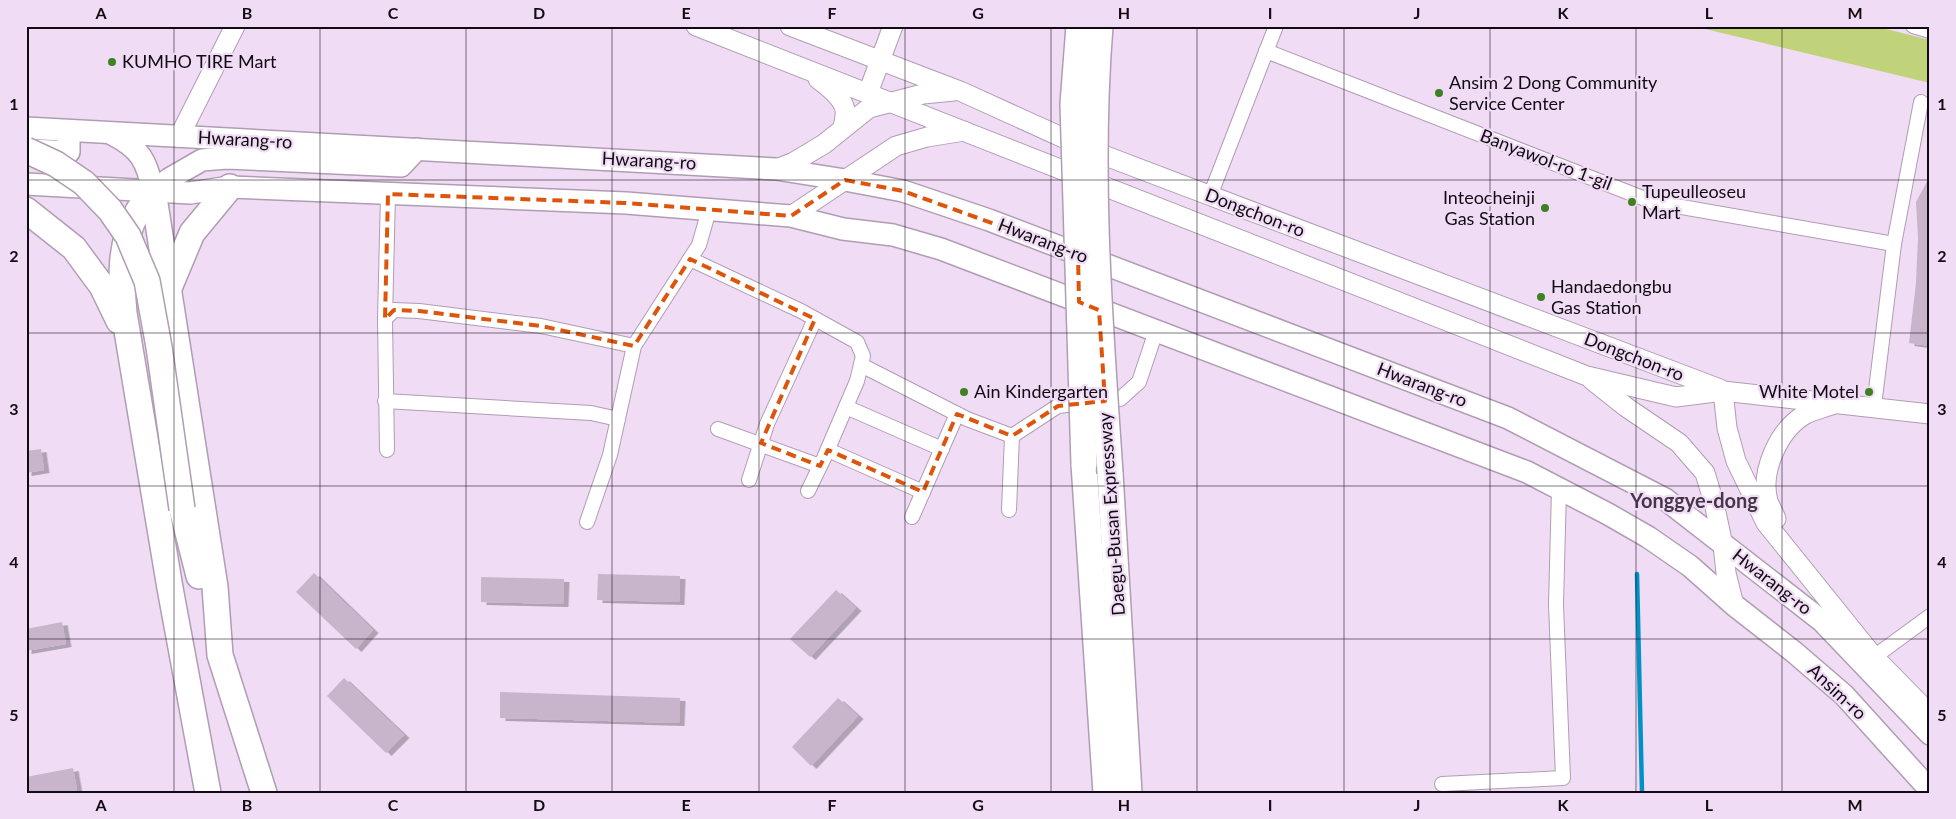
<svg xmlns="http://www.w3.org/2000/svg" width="1956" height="819" viewBox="0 0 1956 819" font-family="Lato,sans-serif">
<defs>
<filter id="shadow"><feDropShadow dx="5.5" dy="3" stdDeviation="0" flood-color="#0004"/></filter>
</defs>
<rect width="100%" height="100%" fill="#f0dcf4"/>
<!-- green -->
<path fill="#c1d37a" d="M1693,26H1874L1930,40V83Z"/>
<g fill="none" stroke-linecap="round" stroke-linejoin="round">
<!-- stream -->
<path stroke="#0291c5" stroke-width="4.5" d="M1637,574L1642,793"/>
</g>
<!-- building -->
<g fill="#c8b4cb" filter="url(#shadow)">
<path d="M1930,176V346L1909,343L1916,283L1918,238L1916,202Z"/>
<path d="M41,449L44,470L26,473V451Z"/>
<path d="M314,573L373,630L356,649L296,592Z"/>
<path d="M598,574L680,576L679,602L597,600Z"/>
<path d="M481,577L564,579L563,604L481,602Z"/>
<path d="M836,590L856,608L810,657L790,639Z"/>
<path d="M62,622L66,644L26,651V629Z"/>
<path d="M344,678L404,735L386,753L327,696Z"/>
<path d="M500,692L680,698L679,723L500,718Z"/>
<path d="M838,698L858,716L811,766L792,747Z"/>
<path d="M73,768L77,790L60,793H26V777Z"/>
</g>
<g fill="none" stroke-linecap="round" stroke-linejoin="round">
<!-- street casing -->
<g stroke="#b09db3" stroke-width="16">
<g id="street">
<path d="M1913,26L1930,31"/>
<path d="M1266,51L1653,202L1894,244"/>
<path d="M1210,196L1276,26"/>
<path d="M690,259L801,311L857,342L863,356L857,381L824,458L808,491"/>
<path d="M385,319L388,194"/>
<path d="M861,365L967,419L1012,436L1058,406L1120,399L1139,382L1156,331"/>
<path d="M385,401L591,413L618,419"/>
<path d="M1874,406L1894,244L1921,102"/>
<path d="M846,407L942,449"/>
<path d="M718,429L820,466"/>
<path d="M387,450L385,319L394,310L419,311L541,326L634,346"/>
<path d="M828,450L923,492"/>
<path d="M749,480L767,424L815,319"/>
<path d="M1009,510L1012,436"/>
<path d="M912,517L957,414"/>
<path d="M587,522L610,455L634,346L699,245L709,210"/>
<path d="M1874,657L1930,616"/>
<path d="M1442,784L1563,778L1556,605L1559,489"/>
</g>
</g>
<!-- secondary casing -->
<g stroke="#b09db3" stroke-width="21">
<g id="secondary">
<path d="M696,26L1587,376L1676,397L1723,391L1930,414"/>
<path d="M790,26L960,91L1090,150L1720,389"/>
<path d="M818,79C827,86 843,97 845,110C846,115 844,122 843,127"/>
<path d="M868,93L893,26"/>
<path d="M179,137L235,26"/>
<path d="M776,169L794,162L824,144L869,108L923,94L954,91"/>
<path d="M791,216L896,146L927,137L964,131"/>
<path d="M1592,380L1626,407L1679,443L1705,473L1714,503L1723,545L1726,573L1734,605"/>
<path d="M1723,391L1727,428L1736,461L1766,523L1874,657L1930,714"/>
<path d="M1776,519C1774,513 1770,507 1768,501C1760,472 1778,431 1804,415C1813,410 1824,408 1834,404"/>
</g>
</g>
<!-- primary casing -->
<g stroke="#b09db3" stroke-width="24">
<g id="primary">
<path d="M26,128L776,169L845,180L903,191L989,220L1508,418L1665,499L1822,621L1930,734"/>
<path d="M112,134C140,148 147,161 153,191"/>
<path d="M31,150L69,152V139L64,131"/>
<path d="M26,184L190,193L230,187L626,203L791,216L843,229L893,235L941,249L1527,472L1608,514L1648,537L1690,566L1734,605L1794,652L1844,695L1930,790"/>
<path d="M153,191L169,179L202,160L227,158L401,166L417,149"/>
</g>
</g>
<!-- highway casing -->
<g stroke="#b09db3" stroke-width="28">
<g id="highway">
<path d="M153,191C148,198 141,205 137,213C119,244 121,279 124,313L170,588L208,793"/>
<path d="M153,191L215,587L220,655L264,793"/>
<path d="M26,210L74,248L102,286L119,321"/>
<path d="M169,288L192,233L230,187"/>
<path d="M1084,464L1106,793"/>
<path d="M1110,473L1129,793"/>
<path d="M182,509L199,576"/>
</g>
</g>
<!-- street -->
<use href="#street" stroke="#fff" stroke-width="14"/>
<!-- secondary -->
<use href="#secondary" stroke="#fff" stroke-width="19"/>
<!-- primary -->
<use href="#primary" stroke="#fff" stroke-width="21"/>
<!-- highway -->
<use href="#highway" stroke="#fff" stroke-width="25"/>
<!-- highway-bridge casing -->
<g stroke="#b09db3" stroke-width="28" stroke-linecap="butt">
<g id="highway-bridge">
<path d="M1079,26L1073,104L1084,464"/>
<path d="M1100,26C1088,175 1100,325 1110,473"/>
<path d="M26,150L56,164L84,183L110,210L128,236L147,281L159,347L182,509"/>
</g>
</g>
<!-- highway-bridge -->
<use href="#highway-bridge" stroke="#fff" stroke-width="25"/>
</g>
<!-- marked area -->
<path fill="none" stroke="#dd550c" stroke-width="4" stroke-dasharray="10 6" stroke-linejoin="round" d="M845,180L903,191L1078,254L1079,302L1099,310L1105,401L1058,406L1012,436L957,414L923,492L828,450L820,466L761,443L815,319L690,259L634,346L541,326L419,311L394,310L385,319L388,194L626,203L791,216Z"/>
<!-- grid -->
<path fill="none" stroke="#120b13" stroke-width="1" stroke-opacity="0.55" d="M174,26V793M320,26V793M466,26V793M612,26V793M759,26V793M905,26V793M1051,26V793M1197,26V793M1344,26V793M1490,26V793M1636,26V793M1782,26V793M26,180H1930M26,333H1930M26,486H1930M26,639H1930"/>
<!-- markers -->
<g fill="#3e8022" stroke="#f0dcf4" stroke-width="2">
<circle cx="112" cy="62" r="5"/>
<circle cx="1439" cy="93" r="5"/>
<circle cx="1632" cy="202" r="5"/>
<circle cx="1545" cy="208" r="5"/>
<circle cx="1541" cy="297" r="5"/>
<circle cx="964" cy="392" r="5"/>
<circle cx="1869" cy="392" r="5"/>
</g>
<g text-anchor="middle" stroke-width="4.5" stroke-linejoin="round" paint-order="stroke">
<!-- poi labels -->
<g font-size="18" fill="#120b13" stroke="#f0dcf4" text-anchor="start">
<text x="122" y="68">KUMHO TIRE Mart</text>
<text x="1449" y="89">Ansim 2 Dong Community<tspan x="1449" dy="21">Service Center</tspan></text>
<text x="1642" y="198">Tupeulleoseu<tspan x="1642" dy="21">Mart</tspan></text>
<text x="1535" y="204" text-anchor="end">Inteocheinji<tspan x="1535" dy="21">Gas Station</tspan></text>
<text x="1551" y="293">Handaedongbu<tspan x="1551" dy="21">Gas Station</tspan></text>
<text x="974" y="398">Ain Kindergarten</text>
<text x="1859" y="398" text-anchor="end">White Motel</text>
</g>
<!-- street labels -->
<g font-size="18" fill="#120b13" stroke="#f0dcf4">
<text transform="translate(245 140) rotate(3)" y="6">Hwarang-ro</text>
<text transform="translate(1546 160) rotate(21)" y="6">Banyawol-ro 1-gil</text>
<text transform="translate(649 161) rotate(3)" y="6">Hwarang-ro</text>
<text transform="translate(1255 213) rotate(21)" y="6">Dongchon-ro</text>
<text transform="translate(1043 241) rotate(21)" y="6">Hwarang-ro</text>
<text transform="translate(1634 357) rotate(21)" y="6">Dongchon-ro</text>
<text transform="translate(1422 385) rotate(21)" y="6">Hwarang-ro</text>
<text transform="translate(1112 514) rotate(-94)" y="6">Daegu-Busan Expressway</text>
<text transform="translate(1772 582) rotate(38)" y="6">Hwarang-ro</text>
<text transform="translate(1837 692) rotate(43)" y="6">Ansim-ro</text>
</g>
<!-- quarter labels -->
<g font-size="20" font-weight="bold" fill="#463649" stroke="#f0dcf4">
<text x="1694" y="508">Yonggye-dong</text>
</g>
</g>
<!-- border -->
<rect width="1956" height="819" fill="none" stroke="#f0dcf4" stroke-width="55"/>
<rect x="28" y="28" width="1900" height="764" fill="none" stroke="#120b13" stroke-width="2"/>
<g font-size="16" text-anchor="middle" font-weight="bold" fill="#120b13">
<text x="101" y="19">A</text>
<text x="247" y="19">B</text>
<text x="393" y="19">C</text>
<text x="539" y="19">D</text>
<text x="686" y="19">E</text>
<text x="832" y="19">F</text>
<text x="978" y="19">G</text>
<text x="1124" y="19">H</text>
<text x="1270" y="19">I</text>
<text x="1417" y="19">J</text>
<text x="1563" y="19">K</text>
<text x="1709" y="19">L</text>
<text x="1855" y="19">M</text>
<text x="14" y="110">1</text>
<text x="1942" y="110">1</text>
<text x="14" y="262">2</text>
<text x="1942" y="262">2</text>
<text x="14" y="415">3</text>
<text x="1942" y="415">3</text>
<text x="14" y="568">4</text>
<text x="1942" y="568">4</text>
<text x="14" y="721">5</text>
<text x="1942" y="721">5</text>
<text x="101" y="811">A</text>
<text x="247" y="811">B</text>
<text x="393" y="811">C</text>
<text x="539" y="811">D</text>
<text x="686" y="811">E</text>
<text x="832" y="811">F</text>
<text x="978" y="811">G</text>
<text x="1124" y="811">H</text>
<text x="1270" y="811">I</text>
<text x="1417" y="811">J</text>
<text x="1563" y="811">K</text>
<text x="1709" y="811">L</text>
<text x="1855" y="811">M</text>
</g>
</svg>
